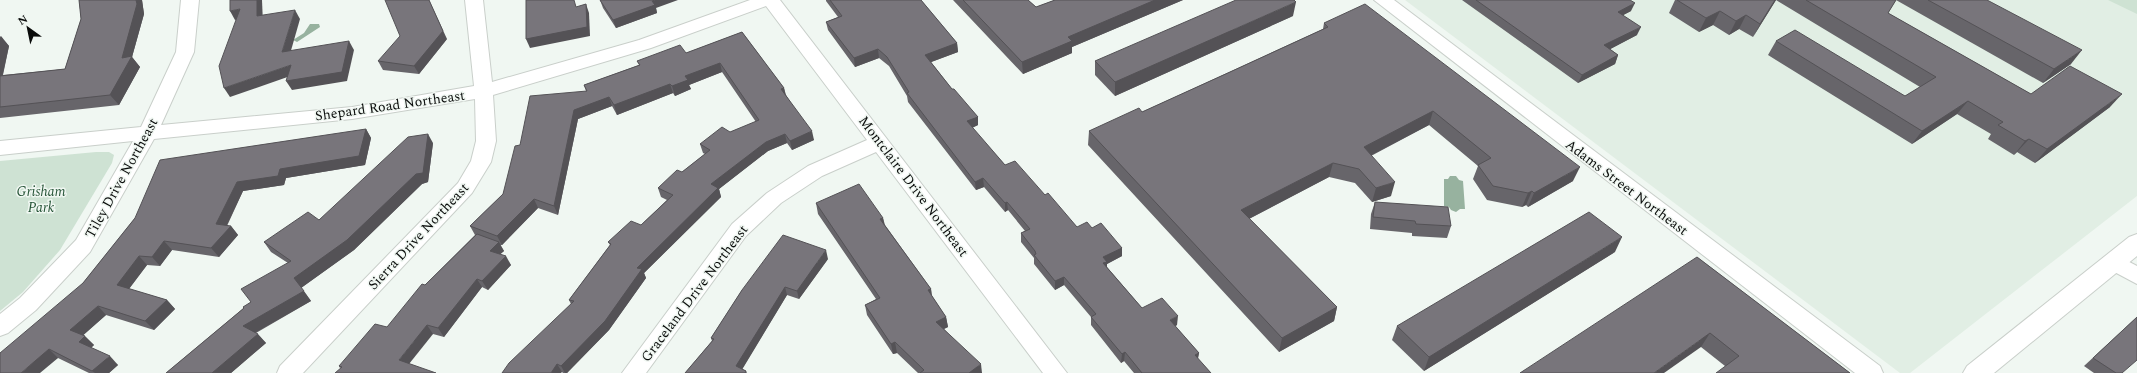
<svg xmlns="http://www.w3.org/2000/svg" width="2137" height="373" viewBox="0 0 2137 373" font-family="Spectral,serif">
<rect width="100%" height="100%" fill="#f0f7f2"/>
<!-- built -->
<path fill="#e1eee4" d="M1405,0H2137V196L1910,373H1900Z"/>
<!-- green -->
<g fill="#cee2d3">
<path d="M2108,0H2137V14Z"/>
<path d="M96,152H109L114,155L112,163L60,250L23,292L0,311V161Z"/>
</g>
<!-- water -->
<g fill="#97b29f">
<path d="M310,24H319L320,27L297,42L293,40L304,33Z"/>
<path d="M1450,176H1456L1459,180L1463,181L1465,209H1460L1456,212L1451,210L1449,207L1444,206V179H1448Z"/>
</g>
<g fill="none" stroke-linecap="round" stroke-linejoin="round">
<!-- minor casing -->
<g stroke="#c9cfca" stroke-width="2">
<g id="minor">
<path d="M181,0H199L194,52L161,125L352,107L474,86L465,0H483L492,82L639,40L750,0H780L1067,373H1043L876,152L822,176L781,203L746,236L646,373H622L732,224L767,193L808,166L867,140L766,6L651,48L493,95L496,141L491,162L472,193L303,373H277L280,366L458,183L471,161L476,141L475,99L352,119L154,139L90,252L36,310L8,333L0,336V314L20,298L76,240L133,141L0,155V141L141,127L176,52Z"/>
<path d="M1374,0H1394L1880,366L1883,373H1855Z"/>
<path d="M2114,254L2137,266V284L2107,268L2103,262L2107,256Z"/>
</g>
</g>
<!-- secondary casing -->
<g stroke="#c9cfca" stroke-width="2">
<path id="secondary" d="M2137,234V256L1994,373H1963L1967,366L2129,237Z"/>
</g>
<!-- minor -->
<use href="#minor" fill="#fff" fill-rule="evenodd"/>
<!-- secondary -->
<use href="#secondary" fill="#fff" fill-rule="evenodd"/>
</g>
<!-- wall -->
<g fill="#67656a">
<path d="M79,0H142L144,14L132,57L140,67L119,105L0,118V36L9,46L3,75L65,69L81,19Z"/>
<path d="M600,0L656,8L657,13L616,28L603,8Z"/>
<path d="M826,0H921L957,43L958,52L931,62L952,89L978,117V125L972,128L1005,165L1045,195L1077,227L1092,228L1122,248V256L1107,264V267L1142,308L1177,325L1175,326L1199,353L1198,359L1211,373H1134L1124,361L1121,363L1091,325V317L1064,285L1055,290L1034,264V258L1021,242V233L1025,231L1008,210L1005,212L984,187L976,190L908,102L907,96L889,66L879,58L855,67L828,30L826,22L838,17L826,1Z"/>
<path d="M953,0H1028L1036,7L1055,0H1183L1072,47V53L1023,74Z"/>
<path d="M1462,0H1630L1631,11L1623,15L1637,35L1610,49L1618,55L1615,64L1578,83Z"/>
<path d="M1675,0H1987L2071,64L2043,83L1896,0L1888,13L2031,94L2110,107L2035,163L2017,152L2014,155L1988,139L1991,134L1957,114L1912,144L1768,55L1776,41L1905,96L1920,87L1776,0L1753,37L1739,29L1729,35L1713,25L1699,32L1669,13Z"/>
<path d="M1293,16L1115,96L1095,75V61Z"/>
<path d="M1324,23L1573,181L1528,207L1526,205L1522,207L1487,200L1473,179L1478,166L1429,125L1371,156L1391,196L1372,202L1355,183L1329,177L1249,219L1337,307L1334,321L1279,352L1088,145L1089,131L1142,112L1323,29Z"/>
<path d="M742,32L784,88L786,95L814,140L792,150L787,143L768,151L719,189L721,197L644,273L646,278L609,330L567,373H563L562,372L502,373L571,304L569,300L610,245L608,242L641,225L667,200L661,197L658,188L682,172L705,154L703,153L700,144L756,122L722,72L689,85L691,89L675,96L673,93L617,115L612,106L578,119L558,215L538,208L502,245H500L504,251L500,254L511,265L488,290L482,287L444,337L433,334L340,368L339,366L387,327L425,285L475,235L470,226L503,194L520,145L586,91L584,85L639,65L637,61L686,53Z"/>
<path d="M447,39L419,74L383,70L378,61Z"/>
<path d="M366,129L371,138L365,165L286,178L284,185L243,191L227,226H231L238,235L219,257L172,250L160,266L147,265L129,289L167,300L175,309L154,330L106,315L83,335L94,345L91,348L118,365L109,373H89L58,358L0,373L83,283L135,218Z"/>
<path d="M433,143L428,182L422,184L354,250L301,288L311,301L256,333L266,343L231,373H166L251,302L288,263L271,252L264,242L319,220Z"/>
<path d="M1375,202L1451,226L1447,238L1412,236V233L1370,229L1371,214Z"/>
<path d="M816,203L883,218L885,225L931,289L932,296L946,317L948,327L944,329L982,373H918L897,353L893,354L867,315L865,305L876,299L818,214Z"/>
<path d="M1615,252L1424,371L1392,340L1397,326Z"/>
<path d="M1697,257L1850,373L1725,366L1701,347Z"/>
<path d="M828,259L799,299L787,295L742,369L746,371L747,373H685L712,341L711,338L742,290Z"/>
<path d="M2137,317L2122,373H2094L2084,366Z"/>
</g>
<!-- shaded-wall -->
<g fill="#545256">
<path d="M136,0H142L144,14L132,57L140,67L119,105L110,95L122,58Z"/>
<path d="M257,0H262L263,24L257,16Z"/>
<path d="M429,0L447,39L419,74L414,66Z"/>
<path d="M655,0H678L656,8L657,13L616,28L613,20Z"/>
<path d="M1155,0H1183L1072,47V53L1023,74L1022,62L1068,37Z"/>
<path d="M1775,0H1776L1753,37L1760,24Z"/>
<path d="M1296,2L1293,16L1115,96V82Z"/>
<path d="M1635,3L1631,11L1614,20L1618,12Z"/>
<path d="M586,4L589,13L590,36L530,48L526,39Z"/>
<path d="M240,9L246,18L235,20L230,11Z"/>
<path d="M295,10L300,19L288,61L282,52Z"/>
<path d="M1720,11L1713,25L1699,32L1706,18Z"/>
<path d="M1746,15L1739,29L1729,35L1736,21Z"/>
<path d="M1641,27L1637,35L1601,54L1604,45Z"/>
<path d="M1,36L9,46L0,87V38Z"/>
<path d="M349,41L354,50L347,81L292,90L286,81Z"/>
<path d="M957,43L958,52L926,64L925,55Z"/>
<path d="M878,49L879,58L855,67L854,58Z"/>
<path d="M2082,50L2071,64L2043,83L2054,69Z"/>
<path d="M1618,55L1615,64L1578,83L1582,75Z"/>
<path d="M720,63L722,72L689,85L691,89L675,96L672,86L685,76Z"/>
<path d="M291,65L296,74L230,97L224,88Z"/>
<path d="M670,84L673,93L617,115L614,105Z"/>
<path d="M784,88L786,97L781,89Z"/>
<path d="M2122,94L2110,107L2035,163L2047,149Z"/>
<path d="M609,97L612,106L578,119L558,215L554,206L574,110Z"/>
<path d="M1968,101L1957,114L1912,144L1922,131Z"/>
<path d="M1433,111L1429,125L1360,161L1364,147Z"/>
<path d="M978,117V125L967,130V121Z"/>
<path d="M366,129L371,138L365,165L286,178L284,185L243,191L223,233L216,224L237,182L280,169Z"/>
<path d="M812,131L814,140L792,150L790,141Z"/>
<path d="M428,134L433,143L428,182L422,184L354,250L301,288L294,278Z"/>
<path d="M785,134L787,143L768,151L719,189L721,197L644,273L646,278L609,330L567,373H565L561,366L637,268L711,184L766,142Z"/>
<path d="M2029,139L2017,152L2014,155L2025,141Z"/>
<path d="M1333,163L1329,177L1239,224L1241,210Z"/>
<path d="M1580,167L1573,181L1528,207L1534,193Z"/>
<path d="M983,178L984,187L976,190L975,182Z"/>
<path d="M1395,182L1391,196L1372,202L1376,188Z"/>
<path d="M1532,191L1526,205L1522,207L1528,193Z"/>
<path d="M534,199L538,208L502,245L497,236Z"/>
<path d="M1007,202L1008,210L1005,212V203Z"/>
<path d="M883,218L885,228L880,219Z"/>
<path d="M231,226L238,235L219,257L211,248Z"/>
<path d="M1622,237L1615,252L1424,371L1429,357Z"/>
<path d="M164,241L172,250L160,266L152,257Z"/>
<path d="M499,242L504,251L495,259L490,251Z"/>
<path d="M1122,248V256L1107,264V270L1103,272V257Z"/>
<path d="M826,250L828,259L799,299L797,291Z"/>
<path d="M139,256L147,265L125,294L117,285Z"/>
<path d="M506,256L511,265L488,290L482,281Z"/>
<path d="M1064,277V285L1055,290V281Z"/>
<path d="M477,279L482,287L444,337L438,328Z"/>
<path d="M785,287L787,295L740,373L736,366Z"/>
<path d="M931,289L932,299L928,290Z"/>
<path d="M304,291L311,301L251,335L243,326Z"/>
<path d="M167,300L175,309L154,330L145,321Z"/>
<path d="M98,306L106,315L79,339L70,330Z"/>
<path d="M1337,307L1334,321L1279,352L1282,338Z"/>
<path d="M1178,316L1177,325L1170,329V320Z"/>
<path d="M946,317L948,327L937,332L936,322Z"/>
<path d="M427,325L433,334L405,369L399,360Z"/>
<path d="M1710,333L1701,347L1664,373H1654Z"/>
<path d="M258,334L266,343L231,373H212Z"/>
<path d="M85,336L94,345L88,350L79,342Z"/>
<path d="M895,342L897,353L893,354L891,344Z"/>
<path d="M49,349L58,358L40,373H21Z"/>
<path d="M1125,352L1124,361L1121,363L1122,354Z"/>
<path d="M1199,353L1197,361L1195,355Z"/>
<path d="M110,356L118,365L109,373H95L92,371Z"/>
<path d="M557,364L562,372L561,373H551Z"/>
<path d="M981,364L982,373H969Z"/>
</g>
<!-- building -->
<g fill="#78757b" stroke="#545256">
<path d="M79,0H136L137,4L122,58L132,56L110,95L0,107V76L65,69L81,19Z"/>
<path d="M230,0H257V16L295,10L282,52L349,41L342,72L286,81L291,65L224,88L219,66L240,9L230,11Z"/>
<path d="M385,0H429L443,31L414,66L378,61L400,36Z"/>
<path d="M526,0H574L576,7L586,4L587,27L526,39Z"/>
<path d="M600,0H655L652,1L655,5L613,20Z"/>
<path d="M830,0H921L957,43L925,55L952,89H954L978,117L967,121L1005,165L1015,161L1045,195L1048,193L1077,227L1087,222L1092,228L1101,223L1122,248L1103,257L1107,262L1103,263L1142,308L1162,298L1178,316L1170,320L1199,353L1195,355L1211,373H1142L1125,352L1122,354L1091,317L1096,314L1064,277L1055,281L1034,255L1036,254L1035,251L1021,233L1030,229L1007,202L1005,203L983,178L975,182L907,93L909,92L887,57L878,49L854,58L826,22L842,16Z"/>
<path d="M963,0H1028L1036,7L1055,0H1155L1068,37L1072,41L1022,62Z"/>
<path d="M1236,0H1294L1296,2L1115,82L1095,61Z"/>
<path d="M1476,0H1630L1635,3L1618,12L1641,27L1604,45L1618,55L1582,75Z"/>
<path d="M1677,0H1775L1760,24L1746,15L1736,21L1720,11L1706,18Z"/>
<path d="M1806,0H1896L1888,13L2031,94L2070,66L2122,94L2047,149L2029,139L2025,141L1998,125L2003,122L1968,101L1922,131L1776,41L1795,30L1905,96L1936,77Z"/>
<path d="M1928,0H1987L2082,50L2054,69Z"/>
<path d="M1365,4L1580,167L1534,193L1532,191L1528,193L1493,186L1478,165L1491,158L1433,111L1364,147L1395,182L1376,188L1359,169L1333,163L1241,210L1337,307L1282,338L1089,131L1139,108L1142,112L1230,72L1328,27L1324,23Z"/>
<path d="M742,32L784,88L781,89L812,131L790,141L785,134L766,142L711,184L718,188L637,268L642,269L605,321L561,366L557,364L551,373H502L509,363L574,301L569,300L611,244L608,242L631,221L641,225L673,195L658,188L677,170L682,172L710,150L700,144L722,127L730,132L759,120L720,63L685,76L688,80L672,86L670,84L614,105L609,97L574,110L554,206L534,199L497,236L470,226L503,194L515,146L520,145L530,96L587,91L584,85L640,65L637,61L680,45L686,53Z"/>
<path d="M366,129L359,156L280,169L278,176L237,182L216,224L231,226L211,248L164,241L152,257L139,256L117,285L167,300L145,321L98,306L70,330L85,336L79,342L110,356L92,371L49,349L21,373H0V353L83,283L135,218L160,160Z"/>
<path d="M428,134L423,173L416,174L347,240L294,278L304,291L243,326L258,334L212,373H166L244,308L243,307L251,302L241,289L291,261L264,242L308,212L319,220L408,137Z"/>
<path d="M859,184L883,218L880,219L931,289L928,290L946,317L936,322L981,364L969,373H920L924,370L895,342L891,344L865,305L880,298L816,203Z"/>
<path d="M1375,202L1448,207L1451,226L1416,224L1415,221L1373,217Z"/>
<path d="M1589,212L1622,237L1429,357L1397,326Z"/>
<path d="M477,234L499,242L490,251L506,256L482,281L477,279L438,328L427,325L399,360L436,373H335L342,367L339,366L375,324L387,327L422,284L425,285Z"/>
<path d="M783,235L826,250L797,291L785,287L736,366L746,371L745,373H685L714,339L711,338L742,290Z"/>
<path d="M1697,257L1850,373H1716L1739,356L1710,333L1654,373H1520Z"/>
<path d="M2137,317V360L2122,373H2116L2093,358Z"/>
</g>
<g text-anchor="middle" stroke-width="3" stroke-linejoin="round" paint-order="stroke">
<!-- street labels -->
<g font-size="14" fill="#0a0c0b" stroke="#f0f7f2">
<text transform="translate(390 105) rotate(-8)" y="5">Shepard Road Northeast</text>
<text transform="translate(121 178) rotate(-61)" y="5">Tiley Drive Northeast</text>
<text transform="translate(914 186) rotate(53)" y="5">Montclaire Drive Northeast</text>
<text transform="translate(1627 187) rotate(37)" y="5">Adams Street Northeast</text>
<text transform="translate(418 236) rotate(-47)" y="5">Sierra Drive Northeast</text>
<text transform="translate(694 293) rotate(-53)" y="5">Graceland Drive Northeast</text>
</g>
<!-- park labels -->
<g font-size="14" font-style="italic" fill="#265437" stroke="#f0f7f2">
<text x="41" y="196">Grisham<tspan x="41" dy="16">Park</tspan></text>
</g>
</g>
<!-- north arrow -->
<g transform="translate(28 28) rotate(327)" stroke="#f0f7f2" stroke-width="3" paint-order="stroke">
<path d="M0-3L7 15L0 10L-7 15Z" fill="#0a0c0b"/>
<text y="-6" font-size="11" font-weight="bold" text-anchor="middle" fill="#0a0c0b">N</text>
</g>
</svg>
